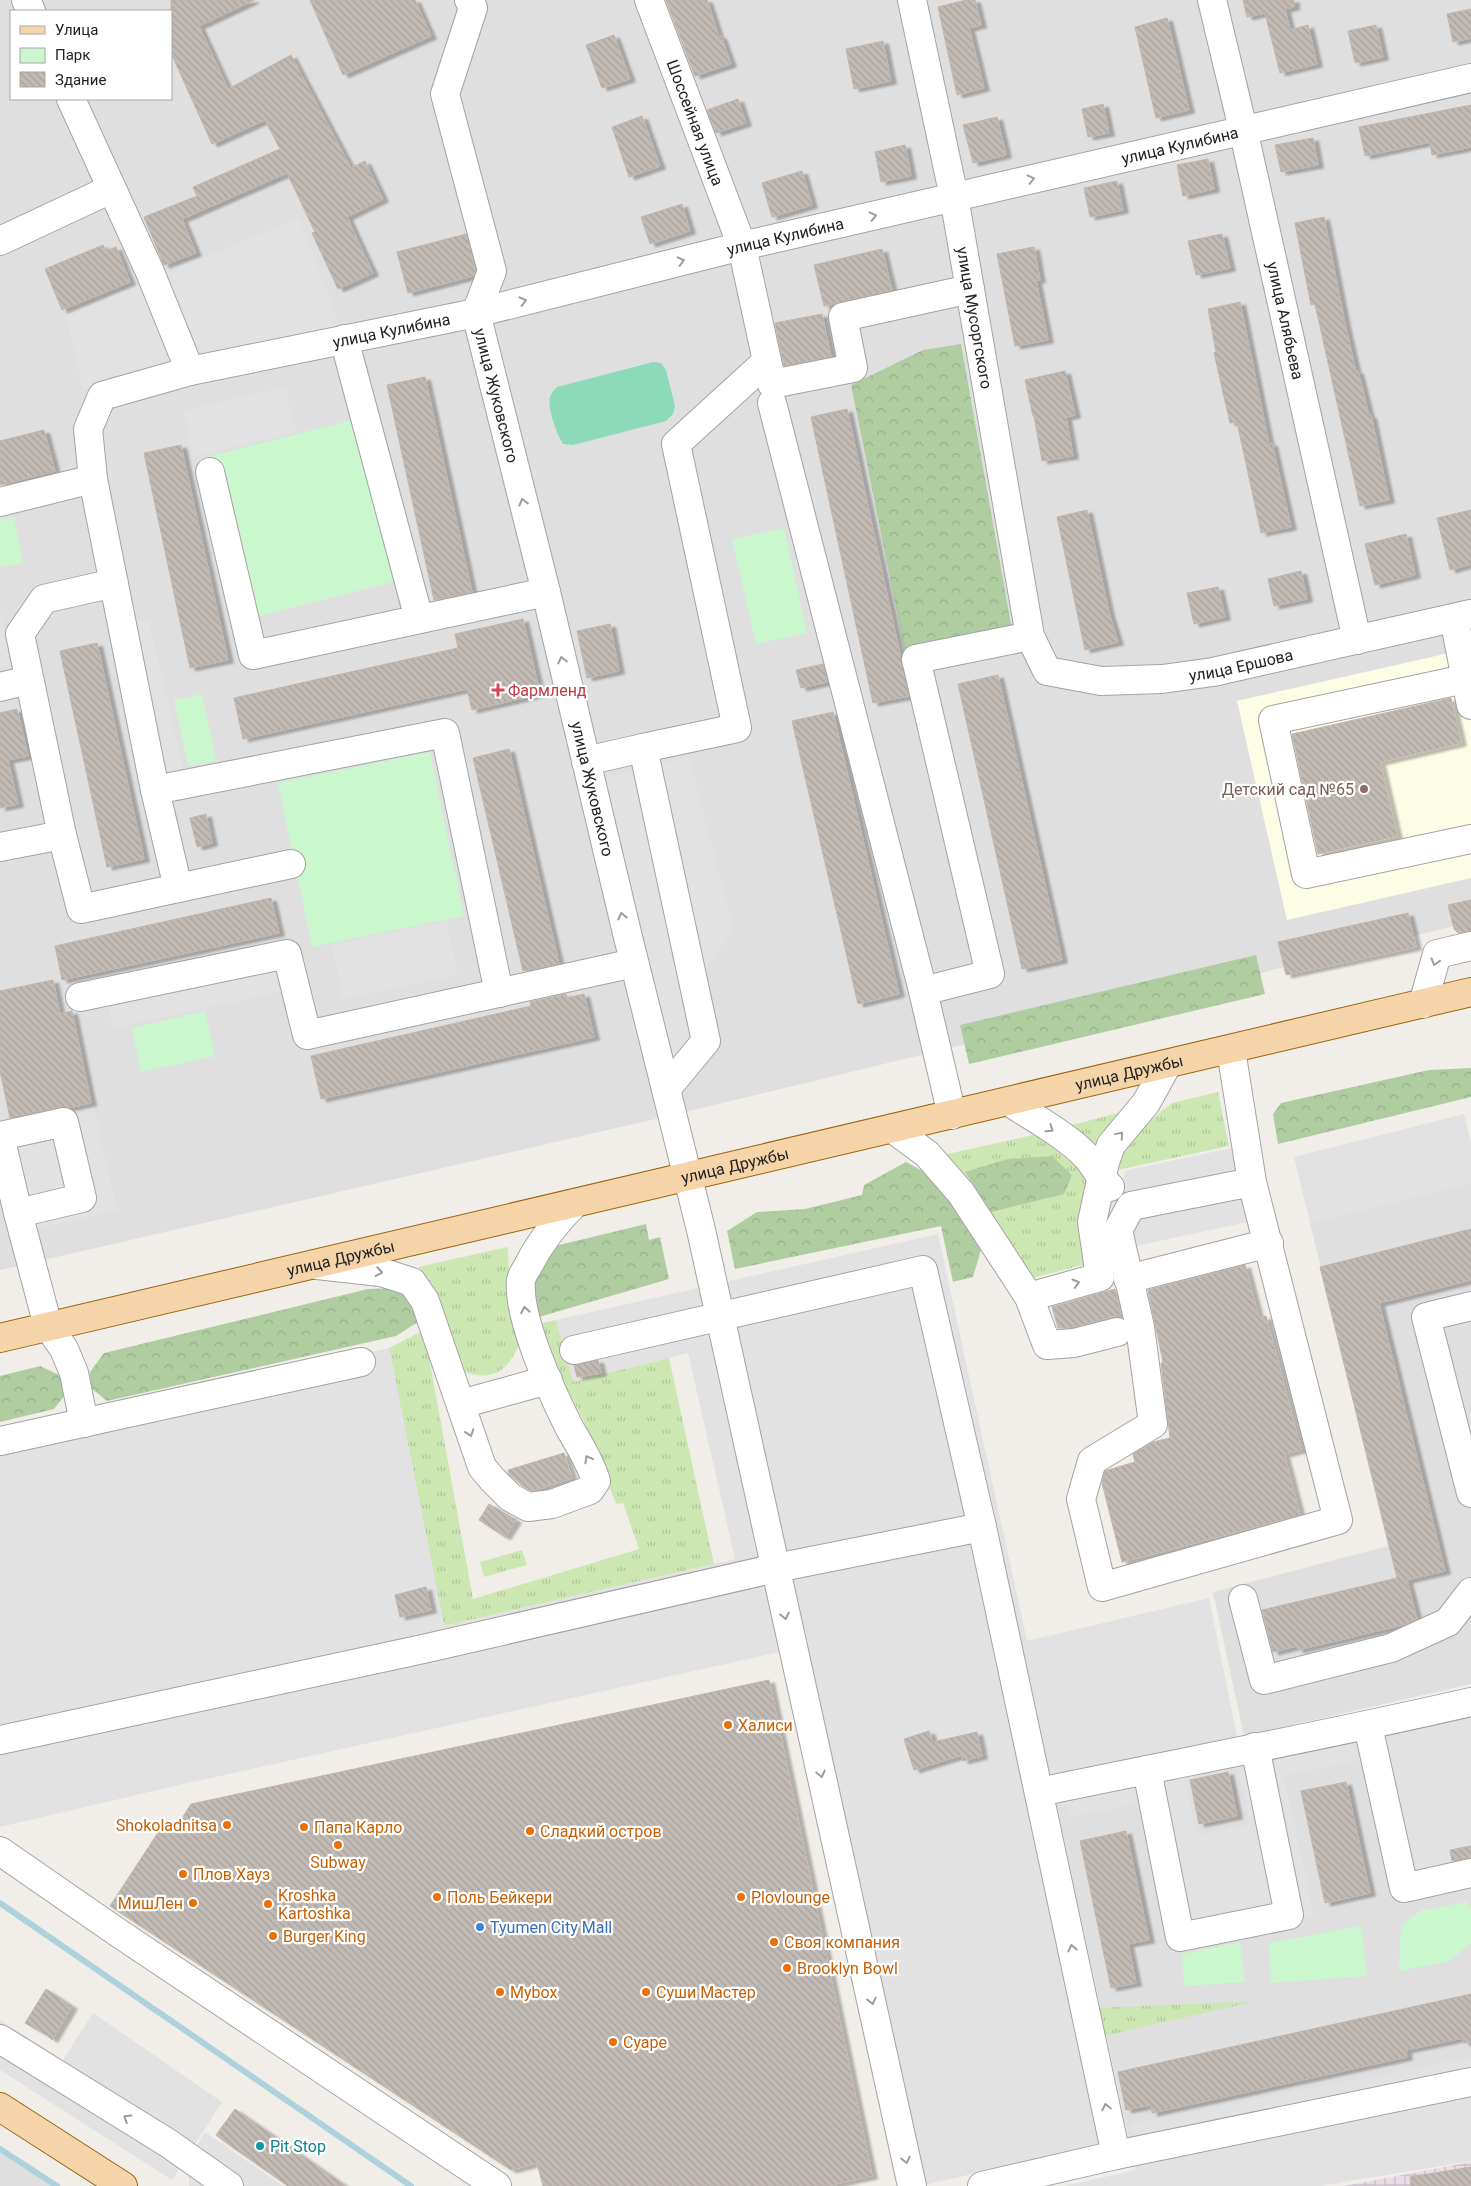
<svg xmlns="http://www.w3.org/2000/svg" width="1471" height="2186" viewBox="0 0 1471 2186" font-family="Roboto,sans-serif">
<defs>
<pattern id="industrial-grid" width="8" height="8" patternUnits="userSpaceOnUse" patternTransform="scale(1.25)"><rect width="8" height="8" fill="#eadbe7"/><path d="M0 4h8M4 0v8" fill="none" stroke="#c8bcc6"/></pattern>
<pattern id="grass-tufts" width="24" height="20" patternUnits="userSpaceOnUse" patternTransform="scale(1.25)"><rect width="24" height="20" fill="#cde7b3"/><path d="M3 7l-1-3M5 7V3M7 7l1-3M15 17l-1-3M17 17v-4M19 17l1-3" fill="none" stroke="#b0c69a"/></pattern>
<pattern id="forest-crowns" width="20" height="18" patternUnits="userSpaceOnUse" patternTransform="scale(1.25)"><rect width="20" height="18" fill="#afcda1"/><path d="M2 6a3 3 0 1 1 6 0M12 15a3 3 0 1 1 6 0" fill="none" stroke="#96b08a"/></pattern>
<pattern id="building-back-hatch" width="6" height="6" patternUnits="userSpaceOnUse" patternTransform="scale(1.25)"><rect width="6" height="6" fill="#c2bab5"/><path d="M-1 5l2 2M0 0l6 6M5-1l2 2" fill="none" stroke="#a6a09b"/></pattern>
<filter id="shadow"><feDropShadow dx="5.5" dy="3" stdDeviation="1" flood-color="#0004"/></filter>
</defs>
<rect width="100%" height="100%" fill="#f1eee9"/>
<!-- residential -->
<g fill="#dfdfdf" fill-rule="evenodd">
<path d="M0,0H1471V922L673,1115L0,1270ZM11,11H171V99H11Z"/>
<path d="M1471,1183V1684L1244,1736L1213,1592L1388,1546L1310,1223Z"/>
<path d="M1471,1692V2153L1139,2186L1052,1783Z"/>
<path d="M0,2152L55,2186H0Z"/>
</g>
<!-- industrial -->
<path fill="url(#industrial-grid)" d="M1471,2162V2186H1344Z"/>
<!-- education -->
<path fill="#fdfde6" d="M1471,648V878L1287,920L1237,701Z"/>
<!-- grass -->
<g fill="url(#grass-tufts)">
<path d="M1218,1092L1229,1146L1113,1171L1118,1155L1138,1130L1172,1103Z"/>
<path d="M1129,1110L1095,1152L1068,1126Z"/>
<path d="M1037,1134L1087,1176L1086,1264L1033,1278L943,1155Z"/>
<path d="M508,1247L510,1314L519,1345C506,1373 492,1382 462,1371C450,1332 445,1299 418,1267Z"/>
<path d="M556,1320L573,1381L669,1358L714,1564L444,1626L389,1348L424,1330L473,1599L639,1549L623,1503L616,1504L582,1417L542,1344L537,1324Z"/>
<path d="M522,1550L527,1565L484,1577L480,1562Z"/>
<path d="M1256,2001L1104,2036L1097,2008Z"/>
</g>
<!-- forest -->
<g fill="url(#forest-crowns)">
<path d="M961,344L1012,630L905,652L851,385L923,350Z"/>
<path d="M1256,955L1265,994L969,1064L960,1025Z"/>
<path d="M1471,1068V1097L1278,1144L1273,1114L1281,1103L1429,1070Z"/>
<path d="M1052,1156L1072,1175L1064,1194L991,1212L965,1172L1008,1159Z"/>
<path d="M906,1162L943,1182L983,1243L973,1277L953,1282L941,1226L735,1269L727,1231L757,1212L805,1209L862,1195L864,1185Z"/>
<path d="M646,1224L649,1240L660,1237L669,1279L539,1317L531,1279L555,1246Z"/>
<path d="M394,1288L411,1297L421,1320L396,1336L107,1401L91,1388L90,1372L104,1353L368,1289Z"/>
<path d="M40,1366L59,1375L65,1395L54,1409L0,1422V1376Z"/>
</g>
<!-- park -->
<g fill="#caf7cd">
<path d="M357,419L397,581L251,618L210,456Z"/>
<path d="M14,517L23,563L0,567V520Z"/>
<path d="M784,528L807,633L756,644L732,539Z"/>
<path d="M202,694L216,761L188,766L174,700Z"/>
<path d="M430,752L464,916L312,947L278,783Z"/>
<path d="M205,1011L215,1056L141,1072L132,1028Z"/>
<path d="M1467,1902L1471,1909V1944L1447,1962L1399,1971L1401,1925L1422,1910Z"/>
<path d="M1361,1926L1367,1976L1271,1983L1269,1943Z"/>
<path d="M1240,1942L1245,1982L1184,1986L1182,1954Z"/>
</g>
<!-- pitch -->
<path fill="#8ddabb" d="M653,362L661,363L666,370L675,406L673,414L666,421L573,445L563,444C557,435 547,408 550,397C551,393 554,390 557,387Z"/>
<!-- parking -->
<g fill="#e2e2e2">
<path d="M299,218L341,329L83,390L66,315Z"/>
<path d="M285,387L296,432L194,457L183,411Z"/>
<path d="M0,606L11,665L0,667Z"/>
<path d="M130,616L149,622L183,768L166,772Z"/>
<path d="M689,756L733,930L704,973L716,1037L674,1071L604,779Z"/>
<path d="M446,921L458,975L343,999L332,945Z"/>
<path d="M275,971L279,992L113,1028L109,1008Z"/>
<path d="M93,1104L117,1210L8,1235L0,1203V1125Z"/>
<path d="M1464,1114L1471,1142V1183L1310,1223L1294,1157Z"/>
<path d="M1232,1148L1248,1222L1112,1251L1105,1217L1127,1170Z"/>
<path d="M938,1234L1027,1641L1209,1598L1237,1736L1047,1778L1120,2140L920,2186L798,1648L179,1785L0,1827V1436L389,1348L444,1626L735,1559L688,1353L573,1382L556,1320Z"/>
<path d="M1471,1713V1883L1397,1899L1362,1737Z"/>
<path d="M1356,1720L1364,1759L1284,1776L1314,1917L1174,1947L1144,1802L1068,1818L1061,1783L1181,1757L1197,1835L1250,1824L1234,1746Z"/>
<path d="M93,2013L222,2102L172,2180L0,2070V2020L63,2060Z"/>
<path d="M1471,2057V2161L1320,2186H1064L1140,2169L1131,2124Z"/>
<path d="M205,2132L283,2186H189L188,2161Z"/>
</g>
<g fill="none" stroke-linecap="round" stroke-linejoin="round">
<!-- stream -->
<g stroke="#add2db" stroke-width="6">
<path d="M0,1903L411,2186"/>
<path d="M0,2149L57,2186"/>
</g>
</g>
<!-- building -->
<g fill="url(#building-back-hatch)" stroke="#c2b5ac" filter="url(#shadow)">
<path d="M171,0H254L199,26L228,89L291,55L351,168L365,161L383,199L347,217L373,273L338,289L312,233L315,232L287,173L182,219L196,253L164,265L144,217L197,196L193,187L280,149L265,120L212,144L171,53Z"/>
<path d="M310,0H415L431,36L343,75Z"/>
<path d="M666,0H707L719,37L721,36L731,64L695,76Z"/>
<path d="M966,0H975L981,25L969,28L984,88L957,95L938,7Z"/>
<path d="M1243,0H1294V7L1285,9L1290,30L1308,25L1317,64L1280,73L1265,13L1247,17Z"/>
<path d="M1471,9V38L1453,42L1447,14Z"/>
<path d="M1167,18L1189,110L1156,118L1135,27Z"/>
<path d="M1376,25L1383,57L1355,63L1348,31Z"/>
<path d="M614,35L630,79L602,88L586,45Z"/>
<path d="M883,41L891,81L854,89L846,49Z"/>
<path d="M738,99L746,123L716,133L707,110Z"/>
<path d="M1103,104L1109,133L1088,137L1082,109Z"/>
<path d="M1471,105V147L1432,155L1430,142L1365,156L1359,127Z"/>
<path d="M642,116L660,166L629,177L612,127Z"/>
<path d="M997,117L1006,155L973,163L963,125Z"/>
<path d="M1313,138L1318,165L1281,172L1275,145Z"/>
<path d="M905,145L911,176L881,182L875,152Z"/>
<path d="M1208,159L1214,189L1183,196L1177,165Z"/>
<path d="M802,171L812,205L772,217L762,183Z"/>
<path d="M1117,181L1123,210L1090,217L1084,188Z"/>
<path d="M682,204L690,231L650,244L641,217Z"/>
<path d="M1324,217L1345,324L1356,372L1358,371L1369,415H1371L1389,500L1360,506L1315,304L1311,305L1295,223Z"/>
<path d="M466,234L476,270L473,276L408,293L397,252Z"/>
<path d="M1222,234L1230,268L1196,275L1188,241Z"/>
<path d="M103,245L106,251L116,247L130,282L62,310L45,269Z"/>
<path d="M1034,247L1040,280H1036L1048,340L1015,346L997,254Z"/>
<path d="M882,249L892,290L824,306L814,265Z"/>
<path d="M1240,302L1269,444L1272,443L1291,527L1261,533L1237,422L1230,423L1214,353L1216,352L1208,309Z"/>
<path d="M822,314L831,357L784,366L775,323Z"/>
<path d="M1065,371L1075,415L1066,417L1073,456L1042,461L1034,416H1033L1025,380Z"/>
<path d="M425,377L472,592L434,600L387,385Z"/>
<path d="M847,409L909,696L873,703L811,417Z"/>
<path d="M44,430L55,471L0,485V441Z"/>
<path d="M181,445L228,660L190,668L144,453Z"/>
<path d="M1087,510L1109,613L1118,642L1085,650L1057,517Z"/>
<path d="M1471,510V564L1450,570L1437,518Z"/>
<path d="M1406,534L1415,575L1375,585L1365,544Z"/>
<path d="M1301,571L1307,599L1274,606L1268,579Z"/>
<path d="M1218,587L1225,617L1194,624L1187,593Z"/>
<path d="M523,619L540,694L472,710L467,689L243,739L234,698L458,648L455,634Z"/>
<path d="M610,624L619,671L587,678L577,631Z"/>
<path d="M97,643L144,859L107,867L60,651Z"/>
<path d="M823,664L827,682L801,688L796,670Z"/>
<path d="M998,675L1062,960L1022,969L958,684Z"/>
<path d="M1451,698L1461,743L1380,762L1397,836L1318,854L1292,734Z"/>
<path d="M17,709L28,756L8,760L18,804L0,808V713Z"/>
<path d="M833,712L899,994L858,1004L792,721Z"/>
<path d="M509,749L559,964L523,971L473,758Z"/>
<path d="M206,814L212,843L197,847L190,818Z"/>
<path d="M271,898L279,933L62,980L55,946Z"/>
<path d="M1471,900V931L1458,933L1454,929L1448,905Z"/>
<path d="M1408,913L1416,947L1286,975L1278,942Z"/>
<path d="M53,980L60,1014L72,1011L91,1103L69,1108L61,1107L10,1118L0,1071V991Z"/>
<path d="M566,994L567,998L584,994L594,1037L321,1099L311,1056L531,1006L530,1002Z"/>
<path d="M1471,1229V1280L1379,1303L1445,1571L1407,1580L1417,1619L1406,1624L1298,1650L1297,1646L1273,1652L1262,1610L1397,1578L1320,1267Z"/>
<path d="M1245,1265L1259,1318L1266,1316L1301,1450L1284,1454L1300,1515L1122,1562L1102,1483L1105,1471L1135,1462L1133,1454L1153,1442L1170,1438L1161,1363L1163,1362L1148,1290Z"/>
<path d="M1115,1289L1121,1314L1071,1328H1058L1052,1307Z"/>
<path d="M598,1360L601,1373L577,1377L574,1365Z"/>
<path d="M564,1453L572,1478L531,1491L520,1484L509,1474L508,1470Z"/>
<path d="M489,1504L516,1520L505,1537L479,1520Z"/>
<path d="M426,1587L431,1610L400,1617L395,1595Z"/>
<path d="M769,1680L872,2176L826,2186H543L537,2163L511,2170L110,1906L163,1825L174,1831L191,1804Z"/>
<path d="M929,1731L933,1742L977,1732L982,1756L963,1761L962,1755L914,1770L904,1739Z"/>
<path d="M1228,1772L1237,1816L1199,1824L1190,1780Z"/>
<path d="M1346,1782L1370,1893L1325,1903L1301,1791Z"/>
<path d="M1126,1831L1149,1940L1128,1944L1136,1983L1111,1988L1080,1841Z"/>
<path d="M1471,1846V1858L1452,1861L1450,1850Z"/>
<path d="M46,1989L72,2006L52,2040L48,2036L25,2023Z"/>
<path d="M1471,1994V2042L1464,2043L1463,2038L1406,2050L1407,2057L1152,2113L1151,2105L1126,2110L1118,2072Z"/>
<path d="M235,2109L346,2186H288L225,2142L216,2135Z"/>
<path d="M1471,2167V2186H1411L1410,2177Z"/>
</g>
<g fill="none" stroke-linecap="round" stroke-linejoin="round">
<!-- minor casing -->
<g stroke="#a3a3a3" stroke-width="30">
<g id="minor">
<path d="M26,0L31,11"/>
<path d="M469,0L473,8L445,94L492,271L476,313"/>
<path id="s1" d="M649,0L742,246L772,384L853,368L843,317L970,289"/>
<path id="s2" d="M912,0L954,197L1030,636L1047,671L1101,681L1162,679L1213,672L1471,614"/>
<path id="s3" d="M1212,0L1243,129L1357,640"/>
<path d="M71,99L150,272L190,371"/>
<path d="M0,241L111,189"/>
<path id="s4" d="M476,313L546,592L627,933L701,1230L912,2186"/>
<path d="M344,339L419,619"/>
<path d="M772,403L923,991"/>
<path d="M210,472L253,655L546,592"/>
<path d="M0,502L93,479"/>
<path id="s5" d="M114,583L44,599L20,634L62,835L81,909L178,888L155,790L93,479L88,429L102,396L190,371L476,313L742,246L1471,78"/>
<path d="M1454,618L1471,705"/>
<path d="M1465,679L1273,720L1306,874L1471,839"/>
<path d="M0,687L29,680"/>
<path d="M643,748L737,728L676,444L767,361"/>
<path d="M586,761L643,748L706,1041L667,1088"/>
<path d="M155,790L445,733L499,993"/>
<path d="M0,847L62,835"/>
<path d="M178,888L291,864"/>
<path d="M80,997L287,954L307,1035L634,963"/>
<path d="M1423,1004L1437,954L1471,946"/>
<path d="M1231,1050L1252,1182L1338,1520L1102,1587L1081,1499L1092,1461L1153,1424L1140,1327L1118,1230L1131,1206L1252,1182"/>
<path d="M1009,1102C1033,1117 1067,1136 1086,1156C1095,1166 1100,1178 1110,1187"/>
<path d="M952,1115L923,991L990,974L916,659L1030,636"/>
<path d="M893,1129L927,1154L961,1193L1029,1297L1047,1345L1074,1343L1117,1332"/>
<path d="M0,1136L64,1122L82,1198L18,1213L48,1326L64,1349L74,1373L84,1423"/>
<path d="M0,1136L18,1213"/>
<path d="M317,1265L381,1272L412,1282L425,1301L482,1467L492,1479L510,1497L528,1507L552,1504L590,1490L596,1481C590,1461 579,1445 569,1427C552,1393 517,1317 521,1280C522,1275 526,1270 528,1266C540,1242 556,1222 575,1203"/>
<path d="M1128,1279L1269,1243"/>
<path d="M1029,1297L1100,1277L1092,1222L1105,1162L1111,1145L1146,1103L1167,1065"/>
<path d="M1471,1306L1426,1317L1471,1493"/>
<path d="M574,1350L923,1270L982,1527L1116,2155"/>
<path d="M461,1404L548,1380"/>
<path d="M0,1441L361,1362"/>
<path d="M1243,1599L1264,1680L1391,1648L1448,1622L1471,1592"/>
<path d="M1368,1726L1404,1888L1471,1873"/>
<path d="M0,1740L423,1649L776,1568L982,1527"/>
<path d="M1147,1770L1180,1937L1289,1915L1255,1747"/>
<path d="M1039,1792C1183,1762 1328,1735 1471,1702"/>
<path d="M0,1851L117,1932L497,2186"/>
<path d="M0,2039L168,2143L229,2186"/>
<path d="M982,2186L1116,2155L1471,2082"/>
</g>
</g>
<!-- major casing -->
<g stroke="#95650a" stroke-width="30">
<g id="major">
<path id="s6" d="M0,1338L1471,992"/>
<path d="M0,2107L123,2186"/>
</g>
</g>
<!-- minor -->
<use href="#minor" stroke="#fff" stroke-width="28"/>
<!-- major -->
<use href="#major" stroke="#f6d4a9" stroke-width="28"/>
</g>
<!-- one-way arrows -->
<defs><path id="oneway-chevron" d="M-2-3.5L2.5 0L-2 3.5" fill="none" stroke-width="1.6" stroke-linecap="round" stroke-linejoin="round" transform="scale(1.25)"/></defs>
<g stroke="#9c9c9c">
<use href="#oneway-chevron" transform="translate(1031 179) rotate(-13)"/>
<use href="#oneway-chevron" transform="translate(873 216) rotate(-13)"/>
<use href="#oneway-chevron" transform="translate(681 261) rotate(-14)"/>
<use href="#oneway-chevron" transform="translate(523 301) rotate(-14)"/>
<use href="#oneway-chevron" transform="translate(523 502) rotate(-104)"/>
<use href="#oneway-chevron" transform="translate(562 660) rotate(-103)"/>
<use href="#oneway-chevron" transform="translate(622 916) rotate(-103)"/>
<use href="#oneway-chevron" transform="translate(1435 962) rotate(107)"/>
<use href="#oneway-chevron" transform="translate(1050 1129) rotate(35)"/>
<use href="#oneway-chevron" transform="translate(1120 1135) rotate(-50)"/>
<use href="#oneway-chevron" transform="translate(379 1272) rotate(10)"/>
<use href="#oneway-chevron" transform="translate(1076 1283) rotate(-16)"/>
<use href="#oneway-chevron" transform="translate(525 1310) rotate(-100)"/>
<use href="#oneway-chevron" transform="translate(470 1433) rotate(71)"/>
<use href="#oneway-chevron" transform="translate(588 1459) rotate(-119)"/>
<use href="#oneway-chevron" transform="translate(785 1616) rotate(78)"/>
<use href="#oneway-chevron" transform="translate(821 1774) rotate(77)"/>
<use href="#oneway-chevron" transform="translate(1072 1948) rotate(-102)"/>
<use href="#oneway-chevron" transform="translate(872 2001) rotate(78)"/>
<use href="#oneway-chevron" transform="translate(1106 2107) rotate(-102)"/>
<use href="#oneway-chevron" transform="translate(127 2118) rotate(-148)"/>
<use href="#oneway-chevron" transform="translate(906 2160) rotate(78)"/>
</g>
<!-- markers -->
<path fill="#e0444e" stroke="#fff" stroke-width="2" d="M495.5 682.5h5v5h5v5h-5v5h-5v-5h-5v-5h5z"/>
<circle fill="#8d6e63" stroke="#fff" stroke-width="2" cx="1364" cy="789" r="5"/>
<g fill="#e8710a" stroke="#fff" stroke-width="2">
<circle cx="728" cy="1725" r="5"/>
<circle cx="227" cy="1825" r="5"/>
<circle cx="304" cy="1827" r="5"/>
<circle cx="530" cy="1831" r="5"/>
<circle cx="338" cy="1845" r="5"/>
<circle cx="183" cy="1874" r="5"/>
<circle cx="437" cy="1897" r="5"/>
<circle cx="741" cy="1897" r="5"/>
<circle cx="193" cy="1903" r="5"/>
<circle cx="268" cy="1904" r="5"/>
<circle cx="273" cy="1936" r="5"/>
<circle cx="774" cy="1942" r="5"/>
<circle cx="787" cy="1968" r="5"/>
<circle cx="500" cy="1992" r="5"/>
<circle cx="646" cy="1992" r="5"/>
<circle cx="613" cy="2042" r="5"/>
</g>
<circle fill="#3f7fe0" stroke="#fff" stroke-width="2" cx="480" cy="1927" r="5"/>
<circle fill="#0f9aa8" stroke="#fff" stroke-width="2" cx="260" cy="2146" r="5"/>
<g text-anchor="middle" stroke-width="4.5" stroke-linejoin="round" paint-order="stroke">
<!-- street labels -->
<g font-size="16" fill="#222" stroke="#fff">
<text dy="6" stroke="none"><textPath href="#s1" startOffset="131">Шоссейная улица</textPath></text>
<text dy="6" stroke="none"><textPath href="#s5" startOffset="2106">улица Кулибина</textPath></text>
<text dy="6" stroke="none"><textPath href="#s5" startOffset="1701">улица Кулибина</textPath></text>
<text dy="6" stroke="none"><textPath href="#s2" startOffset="324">улица Мусоргского</textPath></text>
<text dy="6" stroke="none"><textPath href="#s3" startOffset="329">улица Алябьева</textPath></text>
<text dy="6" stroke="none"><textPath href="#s5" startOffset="1296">улица Кулибина</textPath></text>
<text dy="6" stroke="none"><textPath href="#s4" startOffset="85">улица Жуковского</textPath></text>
<text dy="6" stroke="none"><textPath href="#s2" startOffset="882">улица Ершова</textPath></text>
<text dy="6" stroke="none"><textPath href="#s4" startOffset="490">улица Жуковского</textPath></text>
<text dy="6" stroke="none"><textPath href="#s6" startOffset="1160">улица Дружбы</textPath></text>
<text dy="6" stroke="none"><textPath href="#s6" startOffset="755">улица Дружбы</textPath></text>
<text dy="6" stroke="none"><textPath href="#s6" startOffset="350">улица Дружбы</textPath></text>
</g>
<!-- health labels -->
<g font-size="16" fill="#be3a42" stroke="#fff" text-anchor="start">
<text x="508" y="696">Фармленд</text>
</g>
<!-- education labels -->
<g font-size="16" fill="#785e54" stroke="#fff" text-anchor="end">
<text x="1354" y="795">Детский сад №65</text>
</g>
<!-- food labels -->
<g font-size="16" fill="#c56008" stroke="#fff" text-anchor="start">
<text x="738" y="1731">Халиси</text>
<text x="217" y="1831" text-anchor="end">Shokoladnitsa</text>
<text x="314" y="1833">Папа Карло</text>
<text x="540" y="1837">Сладкий остров</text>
<text x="338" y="1868" text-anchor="middle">Subway</text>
<text x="193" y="1880">Плов Хауз</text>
<text x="278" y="1901">Kroshka<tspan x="278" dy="18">Kartoshka</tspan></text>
<text x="447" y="1903">Поль Бейкери</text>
<text x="751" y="1903">Plovlounge</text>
<text x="183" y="1909" text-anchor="end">МишЛен</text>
<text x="283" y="1942">Burger King</text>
<text x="784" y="1948">Своя компания</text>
<text x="797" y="1974">Brooklyn Bowl</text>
<text x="510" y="1998">Mybox</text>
<text x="656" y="1998">Суши Мастер</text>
<text x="623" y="2048">Суаре</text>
</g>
<!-- shop labels -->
<g font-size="16" fill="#366cbe" stroke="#fff" text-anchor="start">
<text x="490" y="1933">Tyumen City Mall</text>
</g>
<!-- culture labels -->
<g font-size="16" fill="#0d838f" stroke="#fff" text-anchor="start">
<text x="270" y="2152">Pit Stop</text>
</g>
</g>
<!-- legend -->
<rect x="10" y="10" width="162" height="90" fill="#ffffff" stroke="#a7a7a7"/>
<rect x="20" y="26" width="25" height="8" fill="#f6d4a9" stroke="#a7a7a7"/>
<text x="55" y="35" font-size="15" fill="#222222">Улица</text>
<rect x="20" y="48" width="25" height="15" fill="#caf7cd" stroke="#a7a7a7"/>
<text x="55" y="60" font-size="15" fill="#222222">Парк</text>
<rect x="20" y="72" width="25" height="15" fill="url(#building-back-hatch)" stroke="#a7a7a7"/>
<text x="55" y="85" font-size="15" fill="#222222">Здание</text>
</svg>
